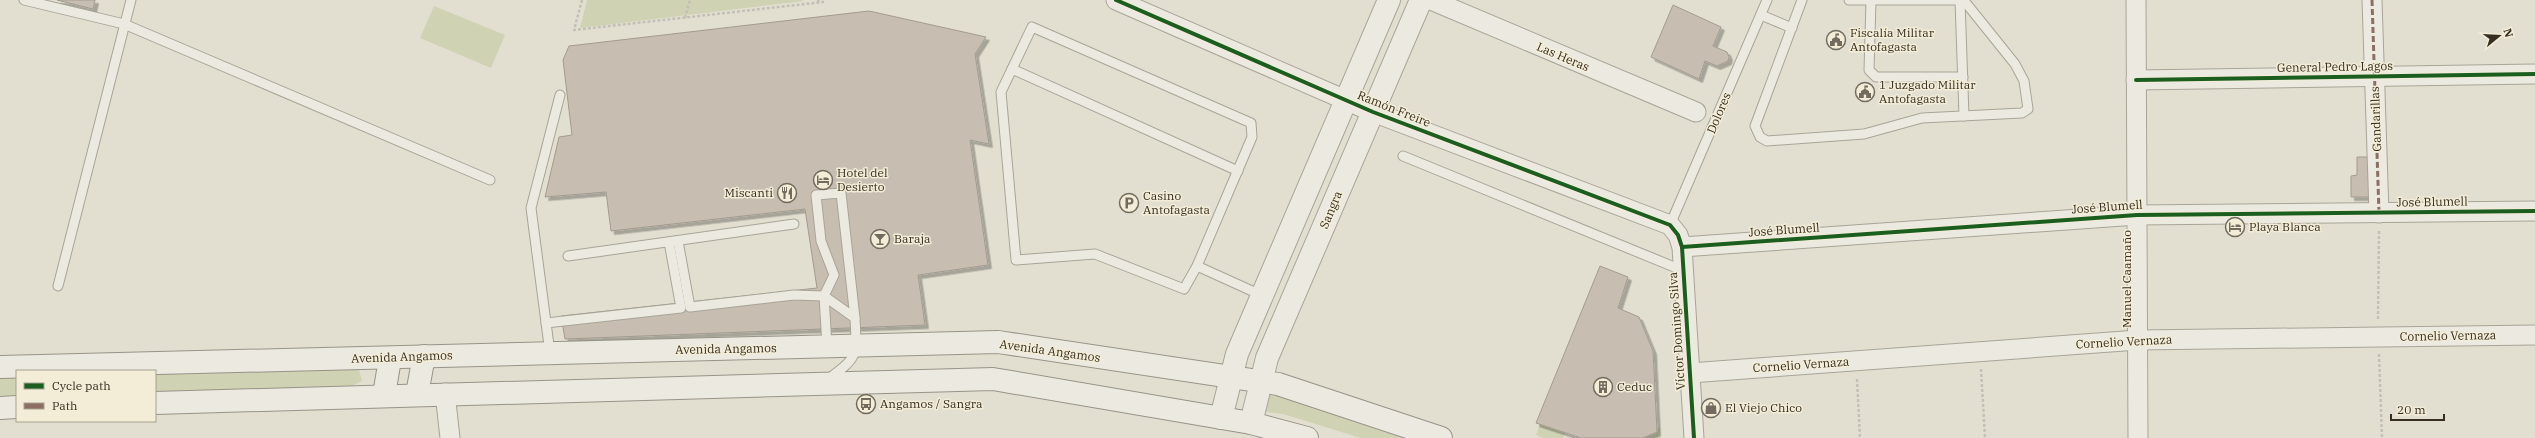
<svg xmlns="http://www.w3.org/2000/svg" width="2535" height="438" viewBox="0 0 2535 438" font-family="'IBM Plex Serif',serif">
<defs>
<filter id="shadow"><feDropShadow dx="3.5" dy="3.5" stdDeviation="0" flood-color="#0004"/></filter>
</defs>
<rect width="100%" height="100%" fill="#e3dfd0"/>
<!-- green -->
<g fill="#cfd2b3">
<path d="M587,0H801L804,1L580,28Z"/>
<path d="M434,6L505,35L491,68L420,38Z"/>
<path d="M353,366L359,370L362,381L349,387L155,392V371Z"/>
<path d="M0,376H17V398L0,399Z"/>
<path d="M1274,393L1420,438H1361L1283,414L1266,412L1263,408L1267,396Z"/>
<path d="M1541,421L1566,430L1563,438H1543L1536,435Z"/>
<path d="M1660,427L1661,438H1592L1642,435Z"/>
</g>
<!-- building -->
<g fill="#c7beb1" stroke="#a39b8f" filter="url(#shadow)">
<path d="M57,0H95L93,9Z"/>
<path d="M1673,5L1721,27L1713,46L1727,52L1729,57L1728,61L1717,66L1705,61L1699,79L1651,57Z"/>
<path d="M869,11L986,37L975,54L989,144L970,140L988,265L918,275L925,325L565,339L561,316L817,288L805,209L611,231L606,192L545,197L559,137L572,135L563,60L569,46Z"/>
<path d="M2357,157H2371L2372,197H2351V176L2357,175Z"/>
<path d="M1600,266L1628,277L1618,308L1639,317L1653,351L1657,432L1643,438H1581L1536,423Z"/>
</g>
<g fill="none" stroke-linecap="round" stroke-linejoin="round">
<!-- service casing -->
<g stroke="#a8a498" stroke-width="11">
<g id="service">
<path d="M24,0L124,24L490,180"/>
<path d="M1802,0L1755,126L1760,137L1767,141L1864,134L1922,118L2022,113L2028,109L2024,81L2015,64L1966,3L1960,0H1849"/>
<path d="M1960,0L1964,116"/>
<path d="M1871,1L1869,70L1876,77H1963"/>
<path d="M1761,15L1792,28"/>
<path d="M1032,27L1251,123L1252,137L1197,266L1184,289L1095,254L1016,260L1001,92Z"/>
<path d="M1012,69L1238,171"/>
<path d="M1403,156L1684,271"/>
<path d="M1670,225L1767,0"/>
<path d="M678,241L690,307L794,295L824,296L855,318C857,357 858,357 827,380"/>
<path d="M568,256L794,224"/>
<path d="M1197,266L1261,295"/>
<path d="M58,286L131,0"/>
<path d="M546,323L681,308L669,242"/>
<path d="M827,346L824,296L834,275L821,241L816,195L841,193L855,318"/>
<path d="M550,353L531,208L560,95"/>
</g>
</g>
<!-- minor casing -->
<g stroke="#a8a498" stroke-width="21">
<g id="minor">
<path d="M1116,0L1373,112L1670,225L1678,235L1682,247L1694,438"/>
<path d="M1431,0L1696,112"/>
<path d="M2136,0L2138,438"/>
<path d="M2372,0L2379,213"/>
<path d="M2136,80L2535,74"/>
<path d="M1682,247L2137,215L2535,211"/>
<path d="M1690,373L2138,340L2535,335"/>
<path d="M445,393L450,438"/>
</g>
</g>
<!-- tertiary casing -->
<g stroke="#a8a498" stroke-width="24">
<g id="tertiary">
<path d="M1221,418L1237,354L1389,0"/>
<path d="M1251,423L1267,358L1421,0"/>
</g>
</g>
<!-- secondary casing -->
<g stroke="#989388" stroke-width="24">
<g id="secondary">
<path d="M0,367L998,342L1278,384L1441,438"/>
<path d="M417,394L424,356"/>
<path d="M384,395L390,359"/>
<path d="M155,403L993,379L1251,423L1307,438"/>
<path d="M0,408L17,407"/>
</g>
</g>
<!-- path -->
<g stroke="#c4c0b7" stroke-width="2.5" stroke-dasharray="3 2" stroke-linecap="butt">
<path d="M582,0L574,30L823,2L817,0"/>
<path d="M685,18L690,0"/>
<path d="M2378,319L2379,230"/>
<path d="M2379,354L2382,438"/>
<path d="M1981,369L1985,438"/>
<path d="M1857,379L1860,438"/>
</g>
<!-- service -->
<use href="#service" stroke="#ece9e0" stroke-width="9"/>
<!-- minor -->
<use href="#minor" stroke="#ece9e0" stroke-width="19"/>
<!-- tertiary -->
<use href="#tertiary" stroke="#ece9e0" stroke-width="22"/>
<!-- secondary -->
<use href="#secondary" stroke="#ece9e0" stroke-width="22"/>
<!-- quiet -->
<path stroke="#8d6e63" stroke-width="3" stroke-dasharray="6 3" stroke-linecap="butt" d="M2372,0L2379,213"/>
<!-- cycleway casing -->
<g stroke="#f3edd7" stroke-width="6">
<g id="cycleway">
<path d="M1116,0L1373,112L1670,225L1678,235L1682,247L1694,438"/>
<path d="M2136,80L2535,74"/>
<path d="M1682,247L2137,215L2535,211"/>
</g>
</g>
<!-- cycleway -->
<use href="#cycleway" stroke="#1b5e20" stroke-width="4"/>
</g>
<!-- icons -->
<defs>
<g id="civic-ring" transform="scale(1)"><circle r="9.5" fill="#f3edd7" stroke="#736b5e" stroke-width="1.5"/><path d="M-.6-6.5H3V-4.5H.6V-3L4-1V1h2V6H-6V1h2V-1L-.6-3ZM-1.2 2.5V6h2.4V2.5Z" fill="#736b5e"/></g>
<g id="hotel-ring" transform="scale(1)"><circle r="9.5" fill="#f3edd7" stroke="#736b5e" stroke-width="1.5"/><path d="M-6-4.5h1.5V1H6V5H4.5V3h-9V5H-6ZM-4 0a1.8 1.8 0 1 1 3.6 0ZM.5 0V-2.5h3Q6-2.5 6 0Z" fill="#736b5e"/></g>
<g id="restaurant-ring" transform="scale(1)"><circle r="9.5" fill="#f3edd7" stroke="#736b5e" stroke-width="1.5"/><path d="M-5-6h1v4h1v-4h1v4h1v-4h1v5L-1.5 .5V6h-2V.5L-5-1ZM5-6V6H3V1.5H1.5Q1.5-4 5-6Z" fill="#736b5e"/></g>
<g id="parking-ring" transform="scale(1)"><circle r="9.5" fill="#f3edd7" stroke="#736b5e" stroke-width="1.5"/><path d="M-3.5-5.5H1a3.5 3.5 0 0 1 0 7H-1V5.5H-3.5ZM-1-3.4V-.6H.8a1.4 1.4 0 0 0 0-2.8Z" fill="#736b5e"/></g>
<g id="bar-ring" transform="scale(1)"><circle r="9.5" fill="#f3edd7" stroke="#736b5e" stroke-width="1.5"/><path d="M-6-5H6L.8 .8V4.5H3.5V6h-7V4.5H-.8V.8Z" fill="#736b5e"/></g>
<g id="building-ring" transform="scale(1)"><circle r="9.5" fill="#f3edd7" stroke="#736b5e" stroke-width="1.5"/><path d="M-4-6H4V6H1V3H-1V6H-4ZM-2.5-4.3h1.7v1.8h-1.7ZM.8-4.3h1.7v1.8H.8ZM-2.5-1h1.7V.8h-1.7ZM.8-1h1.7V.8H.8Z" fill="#736b5e"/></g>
<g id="bus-ring" transform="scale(1)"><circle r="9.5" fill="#f3edd7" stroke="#736b5e" stroke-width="1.5"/><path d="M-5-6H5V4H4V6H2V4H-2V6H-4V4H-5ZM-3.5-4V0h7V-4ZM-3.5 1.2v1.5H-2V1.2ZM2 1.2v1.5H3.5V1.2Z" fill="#736b5e"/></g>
<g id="shop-ring" transform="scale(1)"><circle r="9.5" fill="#f3edd7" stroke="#736b5e" stroke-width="1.5"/><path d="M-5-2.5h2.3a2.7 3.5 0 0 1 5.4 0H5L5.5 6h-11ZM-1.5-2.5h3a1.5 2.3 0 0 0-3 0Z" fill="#736b5e"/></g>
</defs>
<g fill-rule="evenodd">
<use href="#civic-ring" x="1836" y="40"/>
<use href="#civic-ring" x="1865" y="92"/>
<use href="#hotel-ring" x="823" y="180"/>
<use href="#restaurant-ring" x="787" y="193"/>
<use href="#parking-ring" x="1129" y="203"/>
<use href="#hotel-ring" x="2235" y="227"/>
<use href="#bar-ring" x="880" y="239"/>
<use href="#building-ring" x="1603" y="387"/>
<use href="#bus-ring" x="866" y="404"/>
<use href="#shop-ring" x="1711" y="408"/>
</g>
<g text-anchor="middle" stroke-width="3" stroke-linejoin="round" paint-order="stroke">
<!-- poi labels -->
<g font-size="12" fill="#372d21" stroke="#f3edd7" text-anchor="start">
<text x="1850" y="37">Fiscalía Militar<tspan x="1850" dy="14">Antofagasta</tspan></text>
<text x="1879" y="89">1 Juzgado Militar<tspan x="1879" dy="14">Antofagasta</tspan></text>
<text x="837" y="177">Hotel del<tspan x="837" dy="14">Desierto</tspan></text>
<text x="773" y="197" text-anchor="end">Miscanti</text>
<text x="1143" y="200">Casino<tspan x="1143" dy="14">Antofagasta</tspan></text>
<text x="2249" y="231">Playa Blanca</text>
<text x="894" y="243">Baraja</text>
<text x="1617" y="391">Ceduc</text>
<text x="880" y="408">Angamos / Sangra</text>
<text x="1725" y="412">El Viejo Chico</text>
</g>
<!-- street labels -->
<g font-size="12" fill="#372d21" stroke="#f3edd7">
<text transform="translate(1563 57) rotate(23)" y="4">Las Heras</text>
<text transform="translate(2335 67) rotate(-1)" y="4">General Pedro Lagos</text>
<text transform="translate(1394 109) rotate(22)" y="4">Ramón Freire</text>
<text transform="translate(1719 113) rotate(-67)" y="4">Dolores</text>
<text transform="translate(2376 119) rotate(-92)" y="4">Gandarillas</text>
<text transform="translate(2432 202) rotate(-1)" y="4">José Blumell</text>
<text transform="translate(2107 207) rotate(-4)" y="4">José Blumell</text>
<text transform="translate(1331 210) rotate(-67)" y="4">Sangra</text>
<text transform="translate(1784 230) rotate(-4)" y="4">José Blumell</text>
<text transform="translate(2127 279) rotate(-90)" y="4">Manuel Caamaño</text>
<text transform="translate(1677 331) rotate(-94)" y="4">Víctor Domingo Silva</text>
<text transform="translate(2448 336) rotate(-1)" y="4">Cornelio Vernaza</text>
<text transform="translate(2124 342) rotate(-3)" y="4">Cornelio Vernaza</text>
<text transform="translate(726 349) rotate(-1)" y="4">Avenida Angamos</text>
<text transform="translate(1050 351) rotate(8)" y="4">Avenida Angamos</text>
<text transform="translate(402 357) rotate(-2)" y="4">Avenida Angamos</text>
<text transform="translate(1801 365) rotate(-4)" y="4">Cornelio Vernaza</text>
</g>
</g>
<!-- legend -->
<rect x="16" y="370" width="140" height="52" fill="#f3edd7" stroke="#a8a08e"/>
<rect x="24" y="383" width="20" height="6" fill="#1b5e20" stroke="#a8a08e"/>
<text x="52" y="390" font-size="12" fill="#372d21">Cycle path</text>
<rect x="24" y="403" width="20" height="6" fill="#8d6e63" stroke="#a8a08e"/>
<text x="52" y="410" font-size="12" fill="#372d21">Path</text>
<!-- north arrow -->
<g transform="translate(2499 36) rotate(72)" stroke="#f3edd7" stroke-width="3" paint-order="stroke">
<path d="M0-3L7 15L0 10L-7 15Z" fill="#372d21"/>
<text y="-6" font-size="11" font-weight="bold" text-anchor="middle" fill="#372d21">N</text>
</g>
<!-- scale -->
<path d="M2391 414v6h53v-6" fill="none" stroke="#372d21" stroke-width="2"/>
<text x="2397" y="414" font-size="12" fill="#372d21" stroke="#f3edd7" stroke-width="3" paint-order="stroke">20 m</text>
</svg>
